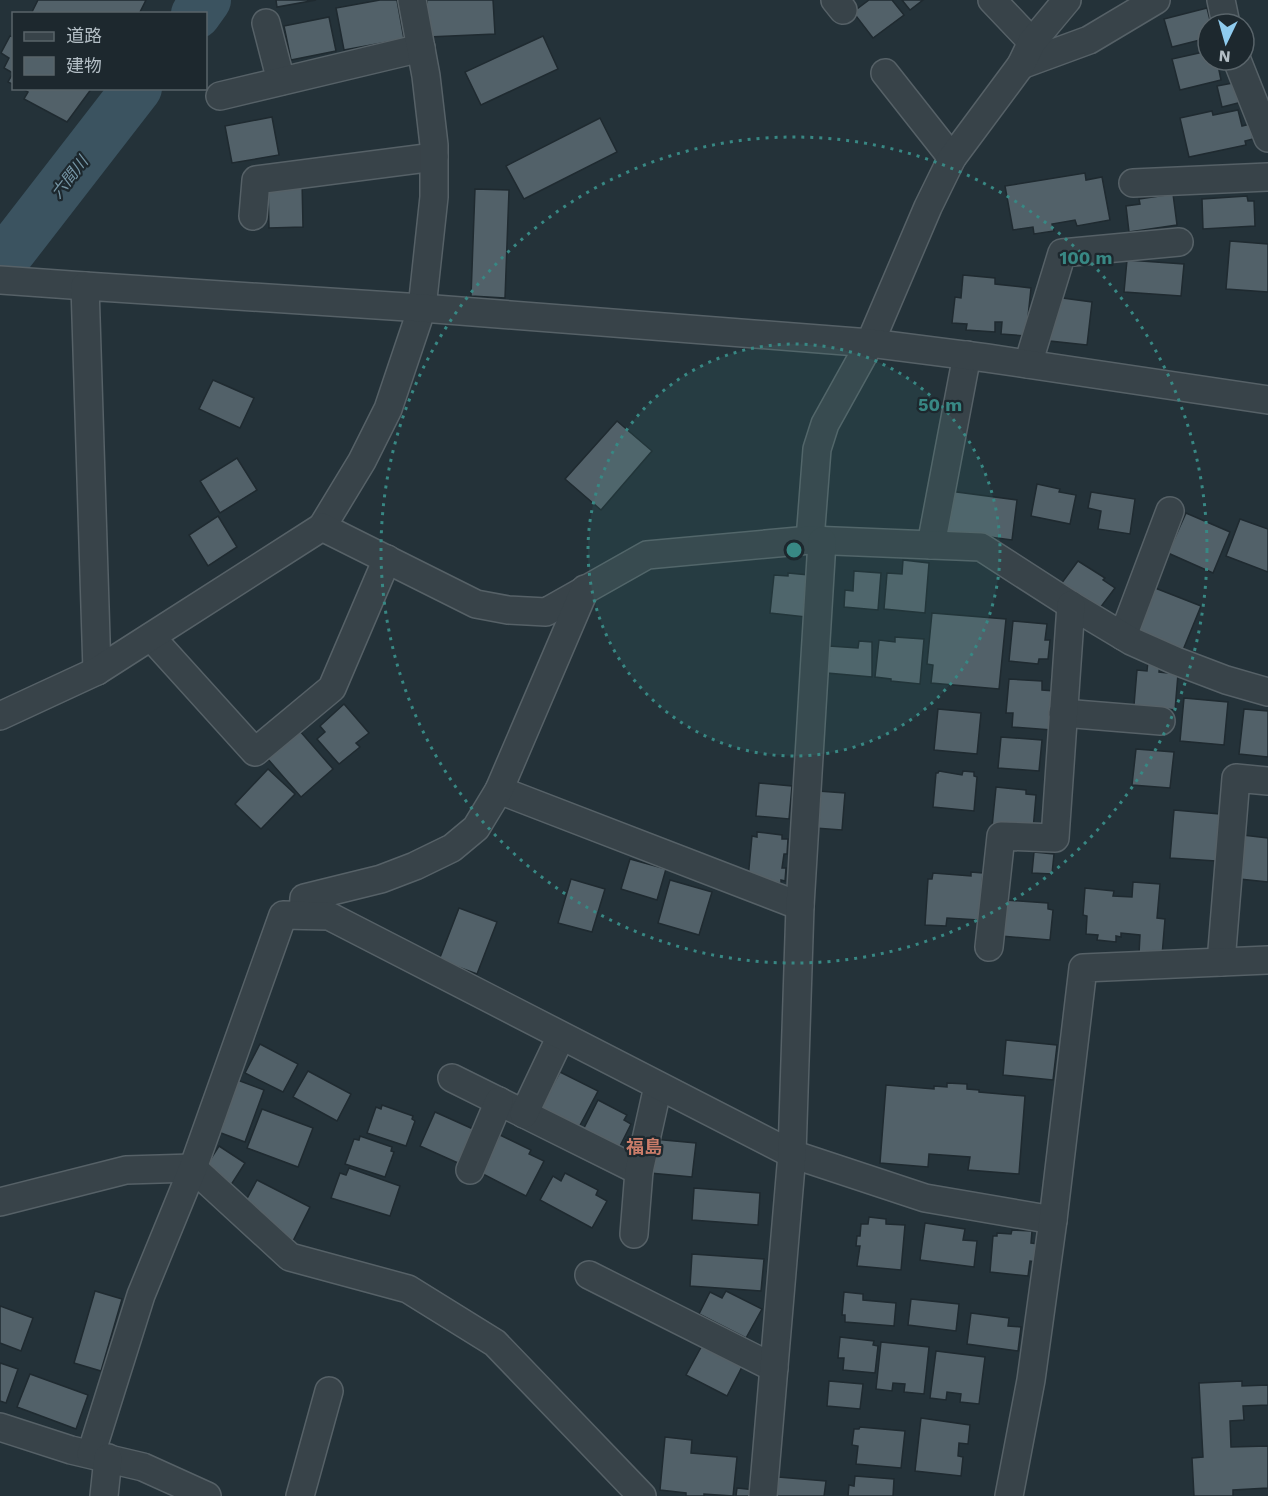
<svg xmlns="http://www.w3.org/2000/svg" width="1268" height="1496" viewBox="0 0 1268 1496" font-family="'Work Sans','Noto Sans JP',sans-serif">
<rect width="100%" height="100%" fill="#243239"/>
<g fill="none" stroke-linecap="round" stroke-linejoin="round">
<!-- river -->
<g stroke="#3b5360" stroke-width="50">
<path d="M196,14L206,0"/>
<path d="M0,265L137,88"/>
</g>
</g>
<!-- building -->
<g fill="#526169" stroke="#1f2a30" stroke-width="1.5">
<path d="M38,0H146L139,14H31Z"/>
<path d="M276,0H316L277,7Z"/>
<path d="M380,0H397L404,39L344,50L336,8Z"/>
<path d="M427,0H493L495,34L428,37Z"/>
<path d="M869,0H892L904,15L873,38L853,12Z"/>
<path d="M902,0H923L910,10Z"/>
<path d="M1207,8L1211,24H1208V38L1172,47L1164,19Z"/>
<path d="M329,17L336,51L291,60L284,26Z"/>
<path d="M10,36L14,37V85L8,82L13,73L4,68L9,58L1,53Z"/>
<path d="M543,36L558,69L481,105L465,72Z"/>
<path d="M1208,51V60H1217L1221,80L1180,90L1172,59Z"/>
<path d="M1238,82L1242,102L1222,107L1217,86Z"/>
<path d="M21,88H92L67,122L24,99L28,92Z"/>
<path d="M1238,110L1242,126L1250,124L1253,139L1245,141L1246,145L1189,157L1180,118L1212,111L1213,115Z"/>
<path d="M272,117L279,155L232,163L225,126Z"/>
<path d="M600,118L617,152L524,199L506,166Z"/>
<path d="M1085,173L1086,180L1102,177L1110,220L1077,226L1075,220L1052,224L1054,231L1034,234L1033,227L1013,230L1005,186Z"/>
<path d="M302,181L303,227L269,228L268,182Z"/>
<path d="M475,189L509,190L505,298L471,296Z"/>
<path d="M1173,194L1177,225L1129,232L1126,206L1140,204L1139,199Z"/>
<path d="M1247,196L1248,201H1254L1255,226L1203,229L1202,199Z"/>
<path d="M1230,241L1268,244V292L1226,289Z"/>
<path d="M1127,260L1184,264L1181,296L1124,292Z"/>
<path d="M963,275L995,278V284L1031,288L1026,336L1001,334L1002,322H995V332L966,330L967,324L952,323L955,297L961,298Z"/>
<path d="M1055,297L1092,302L1087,345L1050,341Z"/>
<path d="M213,380L254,398L240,428L199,409Z"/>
<path d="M617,421L652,451L601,510L565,479Z"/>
<path d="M237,458L257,490L220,513L200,481Z"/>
<path d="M1037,484L1060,489L1059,492L1076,495L1070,524L1031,516Z"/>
<path d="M949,491L1017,500L1012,540L944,531Z"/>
<path d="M1091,492L1135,499L1130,534L1098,529L1101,511L1088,508Z"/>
<path d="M1186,513L1230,532L1213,573L1168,553Z"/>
<path d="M218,516L237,547L208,566L189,535Z"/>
<path d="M1240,519L1268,529V572L1226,556Z"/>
<path d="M903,560L929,563L925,613L884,609L887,573L902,574Z"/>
<path d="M1078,561L1105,578L1103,580L1115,588L1097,612L1061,584Z"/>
<path d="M854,571L881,573L878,610L844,607L845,590L853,591Z"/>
<path d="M788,573L809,575L806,617L770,613L774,575L788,576Z"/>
<path d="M1155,588L1201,606L1183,650L1138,631Z"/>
<path d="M932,613L1006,619L999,689L931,683L933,665L927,664Z"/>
<path d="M1013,621L1047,624L1045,640H1050L1048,659H1039L1038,664L1009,661Z"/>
<path d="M895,637L924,639L920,684L891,681V679L875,677L879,640L895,642Z"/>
<path d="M859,641L872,642V677L827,673L829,646L858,648Z"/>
<path d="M1148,661L1160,662L1159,672L1178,674L1175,710L1134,705L1137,670L1147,671Z"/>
<path d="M1009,679L1042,681V690L1055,691L1052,730L1012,727L1013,713H1006Z"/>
<path d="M1184,698L1228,702L1224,745L1180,741Z"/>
<path d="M344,704L369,733L356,743L360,747L339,764L317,739L325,732L320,726Z"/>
<path d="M938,709L981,713L977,754L934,750Z"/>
<path d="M1244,709L1268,711V757L1239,754Z"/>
<path d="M299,730L333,769L301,797L267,758Z"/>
<path d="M1001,737L1042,740L1039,771L998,768Z"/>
<path d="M1136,749L1174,752L1170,788L1132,785Z"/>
<path d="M268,769L295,794L261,829L235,804Z"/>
<path d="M939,771L962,775L963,771L974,772V776L977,777L974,811L933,807L936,773H938Z"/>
<path d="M759,783L792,786L789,819L756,816Z"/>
<path d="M996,787L1026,790V794L1036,795L1033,830L992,827Z"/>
<path d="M818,791L845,793L842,830L815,828Z"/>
<path d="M1174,810L1220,814L1216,861L1170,858Z"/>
<path d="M757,832L782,835V839H788L787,854H784L782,868H786L785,881L781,880V883L748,879L752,836L757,837Z"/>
<path d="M1234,834L1268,838V882L1230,878Z"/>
<path d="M1034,852L1054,854L1052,874L1032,873Z"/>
<path d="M630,859L666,869L657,900L621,889Z"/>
<path d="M971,872L983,873L979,920L947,918L946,926L925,925L928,879H932L933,873L971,876Z"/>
<path d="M571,879L605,889L592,932L558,923Z"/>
<path d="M670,880L712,892L699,935L658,923Z"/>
<path d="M1133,882L1160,884L1157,918L1165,919L1162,956L1139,954L1140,935L1121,933V937L1116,936V942L1097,940L1098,935L1086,934L1087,916L1083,915L1085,888L1114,891L1113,896L1132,897Z"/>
<path d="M1005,900L1048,903V909L1053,910L1050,940L1001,936Z"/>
<path d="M459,908L497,922L477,974L439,960Z"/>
<path d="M1006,1040L1057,1045L1053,1080L1003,1075Z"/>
<path d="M260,1044L298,1064L283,1092L245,1073Z"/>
<path d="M308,1071L351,1094L337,1121L293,1097Z"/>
<path d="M560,1072L598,1091L578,1129L540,1109Z"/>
<path d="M232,1078L264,1090L245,1142L213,1130Z"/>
<path d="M947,1083L967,1084V1089L979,1090V1092L1025,1096L1019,1174L968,1170L970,1157L929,1154L928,1167L880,1163L886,1085L934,1089V1086L947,1087Z"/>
<path d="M598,1100L627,1115L624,1120L631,1124L619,1148L583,1130Z"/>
<path d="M382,1105L413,1116L412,1119L415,1121L406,1146L367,1133L376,1107L381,1109Z"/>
<path d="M262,1109L313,1128L298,1167L247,1148Z"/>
<path d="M435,1112L473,1129L458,1163L420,1146Z"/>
<path d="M500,1135L531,1150L529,1154L544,1161L526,1196L481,1173Z"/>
<path d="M360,1136L392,1147L391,1151L394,1152L385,1177L345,1164L354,1139L359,1140Z"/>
<path d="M653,1139L696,1143L692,1177L650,1173Z"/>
<path d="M219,1146L245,1163L229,1188L203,1171Z"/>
<path d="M349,1168L400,1186L390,1216L331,1198L340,1173L346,1175Z"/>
<path d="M565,1173L598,1190L596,1195L607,1201L592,1228L540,1200L553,1176L561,1181Z"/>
<path d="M257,1180L310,1207L291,1245L244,1204Z"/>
<path d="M694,1188L760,1193L758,1225L692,1220Z"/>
<path d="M869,1217L886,1219V1224L905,1225L901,1270L857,1266L860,1246H856L857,1236H860L861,1224H868Z"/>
<path d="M925,1223L965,1229L963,1240L977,1241L974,1267L920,1260Z"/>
<path d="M1012,1230L1032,1231L1031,1243L1039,1244L1037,1262L1030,1261L1028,1276L990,1272L993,1236H997V1233L1011,1234Z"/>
<path d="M692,1254L764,1259L761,1291L690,1286Z"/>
<path d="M95,1291L122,1299L101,1371L74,1363Z"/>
<path d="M726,1291L762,1309L746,1338L699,1314L710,1292L722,1298Z"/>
<path d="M844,1292L863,1294V1300L896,1303L894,1326L845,1322V1315H842Z"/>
<path d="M911,1299L959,1304L956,1331L908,1325Z"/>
<path d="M0,1306L33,1318L21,1351L0,1343Z"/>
<path d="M971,1313L1009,1318L1008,1326L1021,1327L1018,1351L967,1344Z"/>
<path d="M840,1337L874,1341L873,1345L878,1346L875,1373L843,1370L844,1358H838Z"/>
<path d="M704,1342L744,1363L727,1396L686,1375Z"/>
<path d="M881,1342L929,1347L924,1394L904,1392L905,1384L893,1383L892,1391L876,1389Z"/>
<path d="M936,1351L985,1357L979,1404L960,1402L961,1394L947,1392L946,1400L930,1398Z"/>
<path d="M0,1363L18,1369L6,1403L0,1401Z"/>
<path d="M30,1374L88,1395L76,1429L17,1407Z"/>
<path d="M829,1381L863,1384L860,1409L827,1406Z"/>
<path d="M1242,1381V1386L1268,1385V1405L1243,1406L1244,1420L1230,1421L1231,1447L1268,1446V1488L1233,1490V1496H1194L1192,1458L1203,1457L1199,1383Z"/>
<path d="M921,1418L970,1425L968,1444L959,1443L958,1456L963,1457L961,1476L915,1471Z"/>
<path d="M860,1427L905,1431L901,1468L856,1464L858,1446L852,1445L854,1429H859Z"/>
<path d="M665,1437L692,1440L691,1453L737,1457L733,1496L704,1494V1496H686V1493L660,1490Z"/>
<path d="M855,1476L894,1479L893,1496H848L849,1485L854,1486Z"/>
<path d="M778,1477L826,1481L824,1496H776Z"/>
<path d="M737,1488L756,1490L755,1496H736Z"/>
</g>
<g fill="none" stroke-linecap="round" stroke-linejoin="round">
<!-- street casing -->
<g stroke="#566167" stroke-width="30">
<g id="street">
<path d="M835,0L843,10"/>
<path d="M992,0L1032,42"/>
<path d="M1221,0L1226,24"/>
<path d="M266,23L281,81"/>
<path d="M1237,60L1268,138"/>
<path d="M1021,65L1089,40L1156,0"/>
<path d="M885,73L952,158"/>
<path d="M220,96L421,48"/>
<path d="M1133,183L1268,177"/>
<path d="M253,216L256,180L434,157"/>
<path d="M0,280L85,286"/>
<path d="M1028,364L1062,253L1179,242"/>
<path d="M322,527L362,461L388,409L422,308L434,197V145L426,76L412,0"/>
<path d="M810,540L817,449L825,424L870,343L928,207L952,158L1021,65L1032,42L1067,0"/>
<path d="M931,545L967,355"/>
<path d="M1123,636L1170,511"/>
<path d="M151,637L255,752L332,688L387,559"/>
<path d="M97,671L85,286L422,308L870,343L987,358L1268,400"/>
<path d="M1063,713L1161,721"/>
<path d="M0,716L97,671L322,527L476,604L508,610L546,612L647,555L810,540L981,547L1071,605L1131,641L1176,661L1226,680L1268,692"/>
<path d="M499,790L800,906"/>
<path d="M303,915L304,898L381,879L415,866L452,848L476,828L499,790L585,589"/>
<path d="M989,947L1001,836L1055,838L1071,605"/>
<path d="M1221,962L1236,778L1268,781"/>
<path d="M452,1078L639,1171"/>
<path d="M524,1114L561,1036"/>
<path d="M470,1170L499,1101"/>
<path d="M0,1202L126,1170L193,1168L290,1257L408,1289L495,1343L642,1496"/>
<path d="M634,1234L639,1171L658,1086"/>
<path d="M589,1275L774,1368"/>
<path d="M0,1427L71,1450L143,1467L207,1496"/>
<path d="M91,1454L141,1295L193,1168L283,915L329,916L792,1154L925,1198L1053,1220"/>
<path d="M104,1496L108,1458"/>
<path d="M300,1496L329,1391"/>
<path d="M763,1496L792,1154L800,906L822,541"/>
<path d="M1009,1496L1031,1380L1053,1220L1083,968L1268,960"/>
</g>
</g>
<!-- street -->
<use href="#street" stroke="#384349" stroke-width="27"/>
</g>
<!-- distance rings -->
<circle cx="794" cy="550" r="206" fill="#388884" fill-opacity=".12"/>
<g fill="none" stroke="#388884" stroke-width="3" stroke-dasharray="3 6">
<circle cx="794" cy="550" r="206"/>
<circle cx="794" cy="550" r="413"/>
</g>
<g text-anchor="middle" stroke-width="4.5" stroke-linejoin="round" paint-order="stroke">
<!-- water labels -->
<g font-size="16" font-style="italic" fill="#7696a6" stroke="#1d282e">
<text transform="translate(69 177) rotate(-52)" y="6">六間川</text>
</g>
<!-- quarter labels -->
<g font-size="18" font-weight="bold" fill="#ca7c69" stroke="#1d282e">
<text x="644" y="1153">福島</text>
</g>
</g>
<circle cx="794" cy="550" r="9" fill="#388884" stroke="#1d282e" stroke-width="3"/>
<g font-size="18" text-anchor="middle" font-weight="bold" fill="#388884" stroke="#1d282e" stroke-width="4.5" stroke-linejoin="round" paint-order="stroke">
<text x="1086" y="264">100 m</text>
<text x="940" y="411">50 m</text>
</g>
<!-- legend -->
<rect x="12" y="12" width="195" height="78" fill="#1d282e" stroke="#59646a" stroke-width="1.5"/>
<rect x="24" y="32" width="30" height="9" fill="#384349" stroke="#59646a" stroke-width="1.5"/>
<text x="66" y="42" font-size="18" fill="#b3bec5">道路</text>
<rect x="24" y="57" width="30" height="18" fill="#526169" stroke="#59646a" stroke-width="1.5"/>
<text x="66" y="72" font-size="18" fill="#b3bec5">建物</text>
<!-- north arrow -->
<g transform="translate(1226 42) rotate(185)"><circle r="28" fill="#1d282e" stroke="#59646a" stroke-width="1.5"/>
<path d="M0-4.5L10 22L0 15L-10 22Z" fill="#8fcbee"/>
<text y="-9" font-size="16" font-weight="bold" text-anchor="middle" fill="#b3bec5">N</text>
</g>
</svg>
